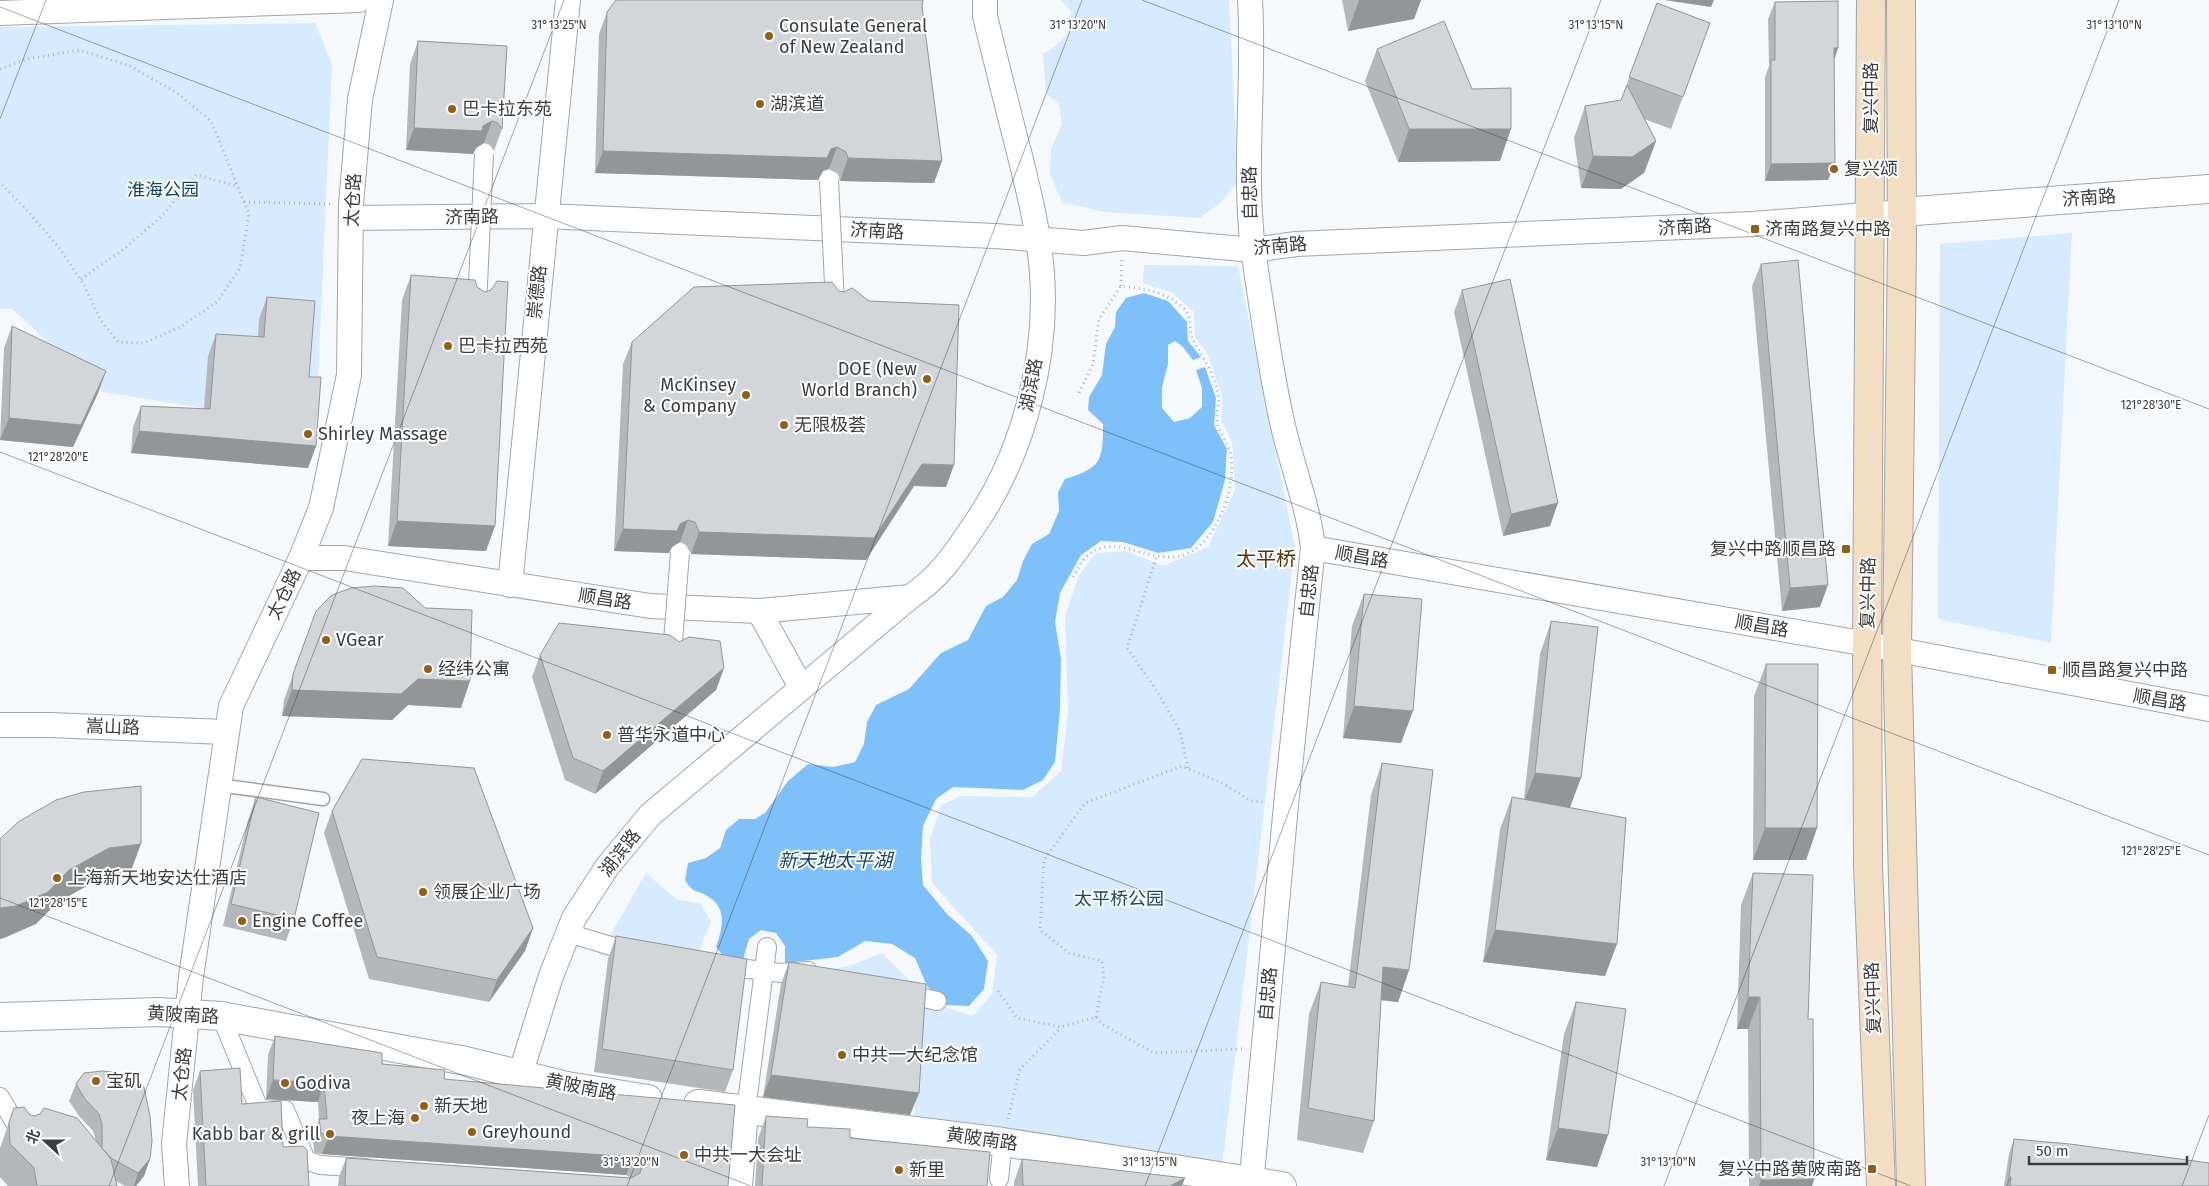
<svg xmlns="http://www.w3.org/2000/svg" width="2209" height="1186" viewBox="0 0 2209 1186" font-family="'Fira Sans','Noto Sans SC',sans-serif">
<rect width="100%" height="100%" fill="#f5f9fc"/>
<!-- green -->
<g fill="#d6ebff">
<path d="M1061,0H1229L1238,181L1221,202L1200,218L1104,212L1062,202L1050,173L1051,149L1062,124L1059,104L1046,94L1043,54C1063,42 1070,36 1071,11Z"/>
<path d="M315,23L332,64L316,426L103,392L12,309H0V27Z"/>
<path d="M2072,233L2051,643L1938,619L1940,244Z"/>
<path d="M1144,265L1238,266L1295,547L1222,1168L913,1127L924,1005L599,955L646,873L676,899L701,904L711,922L699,950L720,970L789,977L849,966L882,953L933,1004L973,1016L992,994L997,955L932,883L930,839L941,805L961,796L1032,797L1061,771L1068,712L1065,616L1079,575L1096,553L1126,551L1163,566L1208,547L1235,490L1232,442L1221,420L1222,395L1206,351L1195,338L1194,312L1172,293L1143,283Z"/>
</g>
<!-- water -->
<path fill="#7ec1fa" d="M1144,293L1168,301L1187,322L1188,341L1201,357L1193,360L1182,346L1175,341L1168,345V364L1162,387V408L1174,422L1190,418L1202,407V388L1196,370L1205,367L1216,398L1214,425L1227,449L1225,480L1213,522L1191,548L1158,553L1123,542L1101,541L1081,555L1060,593L1055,622L1061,659L1060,710L1055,762L1043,780L1023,790L953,787L936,799L923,826L921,859L923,885L947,914L972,936L988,961L984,989L969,1006L945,1005L927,986L915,958L892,944L865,941L838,957L785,963V946L776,933L761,930L749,939L742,963L724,957L716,947C722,930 728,909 709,897C697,889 694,895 685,880L688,863L706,858L720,848L726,830L739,819H755L765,813L788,781L808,764L833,767L855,762L864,744L867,722L876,705L909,689L941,653L968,640L986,606L1003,597L1017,580L1023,561L1032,544L1049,534L1059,511L1058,492L1065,479C1102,468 1103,460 1103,424L1088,410L1089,397L1102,375L1106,344L1115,327L1116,312L1126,298Z"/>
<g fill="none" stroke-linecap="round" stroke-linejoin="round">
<!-- service casing -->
<g stroke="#a2a5a7" stroke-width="15">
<path id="service" d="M218,785L323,799"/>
</g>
<!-- pedestrian casing -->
<g stroke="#a2a5a7" stroke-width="20">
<g id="pedestrian">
<path d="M568,933L634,953"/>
<path d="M722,966L781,973L808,971"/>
<path d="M903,993L937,1001"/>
<path d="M221,1016L259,1109L285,1110L306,1160L320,1165L366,1168"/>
<path d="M0,1097L23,1137"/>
<path d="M746,1110L767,947"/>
<path d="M999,1179L1003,1142"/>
</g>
</g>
<!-- minor casing -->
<g stroke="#a2a5a7" stroke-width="26">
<g id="minor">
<path d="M1250,0C1255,83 1243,167 1253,249C1261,305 1269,361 1281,417C1290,461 1308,503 1313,548L1286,805L1251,1186"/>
<path d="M0,13L359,0"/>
<path d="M351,218L545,216L995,236L1084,243L1122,238L1253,250L1296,244L1752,224L1902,212"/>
<path d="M1313,548L1867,644L2209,709"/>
<path d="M301,558H344L650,606L759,611L910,597"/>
<path d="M510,585L568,0"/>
<path d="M759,611L801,687"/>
<path d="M0,725H49L226,732"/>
<path d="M520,1075L551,976L574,918L607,867L650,815L910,597C942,576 958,549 979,518C1024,450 1048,356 1042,274C1039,232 1029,192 1019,152C1007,106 996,61 985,16V0"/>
<path d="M177,1186L174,1144L191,977L231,706L301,558L321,508L349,375L351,205L360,99L381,0"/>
<path d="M740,1186L746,1110"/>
</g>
</g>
<!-- tertiary casing -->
<g stroke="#a2a5a7" stroke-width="30">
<g id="tertiary">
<path d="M1902,212L2209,189"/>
<path d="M0,1017L159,1012L221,1016L466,1061L567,1086L648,1099"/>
<path d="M698,1104L1003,1142L1282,1186"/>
</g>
</g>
<!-- secondary casing -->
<g stroke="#a2a5a7" stroke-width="30">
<g id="secondary">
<path d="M1871,0L1867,644L1868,866L1881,1186"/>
<path d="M1901,0L1902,240L1897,650L1911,1186"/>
</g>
</g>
<!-- path -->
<g stroke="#b2b5b7" stroke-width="3" stroke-dasharray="1 4" stroke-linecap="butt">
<path d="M0,69L28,59L80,50L130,66L177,93L211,121L249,214L240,268L217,302L180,327L144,343L118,342L100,319L84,285L60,249L26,209L0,183"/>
<path d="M244,202L331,204"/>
<path d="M81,279L124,249L163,215L196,175L237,186"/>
<path d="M1121,286L1122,260"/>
<path d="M1156,558L1127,648L1155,688L1180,731L1188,768"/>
<path d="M1073,577C1077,571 1081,560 1088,555C1121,528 1162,578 1199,546C1222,526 1237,482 1230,452C1228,442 1217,429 1217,421C1216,414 1219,406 1219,398C1216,376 1203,358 1193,340C1187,329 1195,317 1181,306C1162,290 1143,289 1121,286L1099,319L1093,364L1078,395"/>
<path d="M998,991L1017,1018L1061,1027L1096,1017L1102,1024L1154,1053L1243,1049"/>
<path d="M1096,1017L1104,976L1102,961L1069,953L1040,930L1044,860L1085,803L1182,766L1222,783L1251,801L1264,802"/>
<path d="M1008,1119L1020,1069L1061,1028"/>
</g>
<!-- service -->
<use href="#service" stroke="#fff" stroke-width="12"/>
<!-- pedestrian -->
<use href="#pedestrian" stroke="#fff" stroke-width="18"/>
<!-- minor -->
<use href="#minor" stroke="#fff" stroke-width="24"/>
<!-- tertiary -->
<use href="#tertiary" stroke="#fff" stroke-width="28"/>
<!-- secondary -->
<use href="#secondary" stroke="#f3dec4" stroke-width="28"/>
<!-- pedestrian-bridge casing -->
<g stroke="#a2a5a7" stroke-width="20" stroke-linecap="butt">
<g id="pedestrian-bridge">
<path d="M829,180L835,304"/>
<path d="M477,306L484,154"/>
<path d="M672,654L680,553"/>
</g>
</g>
<!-- pedestrian-bridge -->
<use href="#pedestrian-bridge" stroke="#fff" stroke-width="18"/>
</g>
<!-- wall -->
<g fill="#b5b8ba">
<path d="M1342,0H1421L1414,19L1348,31Z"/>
<path d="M1775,2L1838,48L1834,60L1835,163L1828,180L1765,181V77L1769,66L1768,19Z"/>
<path d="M1657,3L1710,23L1671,129L1644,119L1656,141L1644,173L1621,189L1581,188L1574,138L1585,106L1621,100Z"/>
<path d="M922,7L934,183L840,181L838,174L829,169L823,171L818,180L595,173L599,34L607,12Z"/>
<path d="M418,41L507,46L502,129L494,151L490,145L484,143L476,148L473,154L406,150L410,64Z"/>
<path d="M1377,49L1500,161L1398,162L1365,81Z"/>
<path d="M1761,264L1820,607L1782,611L1752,286Z"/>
<path d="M411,275L486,551L388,546L402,300Z"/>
<path d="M1462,290L1550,526L1503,536L1454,312Z"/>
<path d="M267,297L309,377L316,446L308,468L131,453L133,427L141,406L204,409L208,356L216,334L258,337L259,319Z"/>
<path d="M12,326L106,371L98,393L73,447L0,440L4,348Z"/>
<path d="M632,342L946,487L914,486L866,560L691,554L686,545L680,542L672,547L669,553L614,551L623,364Z"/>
<path d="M1364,594L1401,743L1343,738L1352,626Z"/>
<path d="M316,611L461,708L408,705L392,720L282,716L284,700Z"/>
<path d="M1551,621L1570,808L1605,976L1483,962L1500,829L1512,797L1524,799L1540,654Z"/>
<path d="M679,642L724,668L716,690L595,794L565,780L532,677L540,655Z"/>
<path d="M1766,664L1817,828L1806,860H1753L1754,696Z"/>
<path d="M1382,763L1409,970L1398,1002L1381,1000L1374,1121L1363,1153L1297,1140L1309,1014L1321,982L1348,986L1371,795Z"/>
<path d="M256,797L294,919L286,941L223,926L248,820Z"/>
<path d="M332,811L533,928L525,951L489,1002L369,979L324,833Z"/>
<path d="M1753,873L1808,1019L1814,1179L1812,1186H1749L1748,1029H1737L1741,905Z"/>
<path d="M616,936L733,1070L725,1092L594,1072L608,959Z"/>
<path d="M789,962L919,1093L910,1115L763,1097L781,984Z"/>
<path d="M1576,1002L1597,1167L1546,1160L1564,1034Z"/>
<path d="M275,1036L382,1064L444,1079L728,1186H338L339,1177L346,1158L631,1178L626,1175L322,1154L314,1152L313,1138L319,1120L318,1102L266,1099L268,1055Z"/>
<path d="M200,1071L242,1104L283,1147L309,1186H198L193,1090Z"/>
<path d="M76,1084L150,1159L144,1176L136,1186H125L116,1181L117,1186H8L0,1177V1148L14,1108L96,1141L93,1131L79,1116L69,1101Z"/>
<path d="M766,1116L850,1138L987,1186H755L758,1139Z"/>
<path d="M2014,1139L2209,1186H2004L2009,1154Z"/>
<path d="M1022,1159L1182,1186H1014V1182Z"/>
</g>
<!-- shaded-wall -->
<g fill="#939697">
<path d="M1359,0H1421L1414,19L1348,31Z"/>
<path d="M1664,0H1714L1711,7Z"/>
<path d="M1834,48H1838L1832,65Z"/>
<path d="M492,121L484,143L476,148L473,154L406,150L414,128L483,126Z"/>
<path d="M1409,129H1511L1500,161L1398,162Z"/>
<path d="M1656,141L1644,173L1621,189L1581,188L1593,156Z"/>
<path d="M837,147L829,169L823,171L818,180L595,173L603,151L831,149Z"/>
<path d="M848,158L942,161L934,183L840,181Z"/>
<path d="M1835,163L1828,180L1765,181L1771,164Z"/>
<path d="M106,371L98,393L73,447L0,440L9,418Z"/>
<path d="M139,431L316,446L308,468L131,453Z"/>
<path d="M922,464L954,465L946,487L914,486L866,560L691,554L699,532Z"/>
<path d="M1558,503L1550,526L1503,536L1511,514Z"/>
<path d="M688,520L680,542L672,547L669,553L614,551L623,529L680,524Z"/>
<path d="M397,521L495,526L486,551L388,546Z"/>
<path d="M1828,585L1820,607L1782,611L1790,588Z"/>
<path d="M724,668L716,690L595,794L603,771Z"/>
<path d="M418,679L470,681L461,708L408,705L392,720L282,716L292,690Z"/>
<path d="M1354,706L1413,711L1401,743L1343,738Z"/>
<path d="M1535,773L1581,778L1569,810L1523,805Z"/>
<path d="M1765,828H1817L1806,860H1753Z"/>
<path d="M141,844L129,876L98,880L58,902L36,924L4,938L0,939V908L109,848Z"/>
<path d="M533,928L525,951L489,1002L497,980Z"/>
<path d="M1495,930L1617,944L1605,976L1483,962Z"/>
<path d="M1383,967L1409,970L1398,1002L1372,999Z"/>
<path d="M1748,997H1760L1748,1029H1737Z"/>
<path d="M771,1075L919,1093L910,1115L763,1097Z"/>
<path d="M273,1080L324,1083L318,1102L266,1099Z"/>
<path d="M1558,1128L1608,1135L1597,1167L1546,1160Z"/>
<path d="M329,1136L633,1157L626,1175L322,1154Z"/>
<path d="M150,1159L144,1176L136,1186H134L138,1173Z"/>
<path d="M2009,1177H2011L2008,1186H2006Z"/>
<path d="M1185,1178L1182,1186H1170Z"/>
<path d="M1814,1179L1812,1186H1759L1761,1180Z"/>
</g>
<!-- building -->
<g fill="#d2d6d8" stroke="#939697">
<path d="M616,0H923L922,7L942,161L848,158L846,152L837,147L831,149L827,158L603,151L607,12Z"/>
<path d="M1838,1V48H1834L1835,163L1771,164V60H1775V2Z"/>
<path d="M1657,3L1710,23L1683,97L1629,77Z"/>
<path d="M1444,21L1472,89L1511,88V129H1409L1377,49Z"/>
<path d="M418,41L507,46L502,129L498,123L492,121L483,126L482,131L414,128Z"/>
<path d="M1627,85L1656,141L1632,157L1593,156L1585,106L1621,100Z"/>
<path d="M1798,260L1828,585L1790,588L1761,264Z"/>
<path d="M411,275L475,280L477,287L485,292L491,290L497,281L508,282L495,526L397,521Z"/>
<path d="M1510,279L1558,503L1511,514L1462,290Z"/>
<path d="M832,282L839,291L844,292L852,288L869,301L959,305L954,465L922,464L874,538L699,532L695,522L688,520L680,524L677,531L623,529L632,342L694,287Z"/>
<path d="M267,297L315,301L309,377H321L316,446L139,431L141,406L210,409L216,334L264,337Z"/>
<path d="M12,326L106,371L81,425L9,418Z"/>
<path d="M375,586L403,588L425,608L472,610L470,681L418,679L401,694L292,690L293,674L316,611L332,595L351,588Z"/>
<path d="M1364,594L1422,599L1413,711L1354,706Z"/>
<path d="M1551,621L1598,627L1581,778L1535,773Z"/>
<path d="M559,623L670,635L679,642L689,637L720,641L724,668L603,771L573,758L540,655Z"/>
<path d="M1766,664H1818L1817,828H1765Z"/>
<path d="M362,759L474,768L533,928L497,980L377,957L332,811Z"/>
<path d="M1382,763L1433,770L1409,970L1383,967L1374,1121L1308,1108L1321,982L1355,988Z"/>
<path d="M141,786V844L109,848L69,870L48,892L16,906L0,908V839L18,822L56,800L84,792Z"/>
<path d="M256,797L319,813L294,919L231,904Z"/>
<path d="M1512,797L1626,818L1617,944L1495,930Z"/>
<path d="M1753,873L1813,875L1808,1019H1813L1814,1179L1761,1180L1760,997H1748Z"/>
<path d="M616,936L747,959L733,1070L602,1049Z"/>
<path d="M789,962L926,984L919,1093L771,1075Z"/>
<path d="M1576,1002L1626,1009L1608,1135L1558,1128Z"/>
<path d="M275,1036L382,1053V1064L445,1070L444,1079L735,1105L728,1186H345L346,1158L631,1178L640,1173L642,1167L638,1159L633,1157L329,1136L321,1133L319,1119H327L324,1083L273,1080Z"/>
<path d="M240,1068L242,1104L281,1101L283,1147L303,1146L307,1150L309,1186H206L200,1071Z"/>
<path d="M102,1071L130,1074L144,1087L150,1116L152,1141L150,1159L138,1173L111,1158L102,1148V1124L99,1114L85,1099L76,1084L84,1073Z"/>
<path d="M24,1107L29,1114L34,1116L40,1114L44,1108L77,1118L111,1159L117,1186H37L34,1168L10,1144L9,1122L14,1108Z"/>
<path d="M766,1116L808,1119L807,1127L850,1129V1138L990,1152L987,1186H762Z"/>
<path d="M2014,1139L2070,1144L2209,1163V1186H2010L2011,1177H2009Z"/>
<path d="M1022,1159L1185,1178L1170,1186H1023Z"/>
</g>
<!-- ticks -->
<path fill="none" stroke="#3c3d3e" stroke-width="1" stroke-opacity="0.45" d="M1142,0L2209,409M0,7L2209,855M0,119L46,0M0,452L1911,1186M0,898L751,1186M109,1186L564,0M627,1186L1082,0M1145,1186L1601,0M1664,1186L2119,0M2182,1186L2209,1115"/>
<!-- markers -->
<g fill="#945e14" stroke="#fff" stroke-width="2">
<circle cx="769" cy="36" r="5"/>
<circle cx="760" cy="104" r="5"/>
<circle cx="452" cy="109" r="5"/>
<circle cx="1834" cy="169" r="5"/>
<rect x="1750" y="224" width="10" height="10" rx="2.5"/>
<circle cx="448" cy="346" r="5"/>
<circle cx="927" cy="379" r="5"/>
<circle cx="746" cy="395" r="5"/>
<circle cx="784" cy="425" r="5"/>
<circle cx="308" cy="434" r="5"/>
<rect x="1841" y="544" width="10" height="10" rx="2.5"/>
<circle cx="326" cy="640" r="5"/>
<circle cx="428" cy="669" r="5"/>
<rect x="2047" y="665" width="10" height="10" rx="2.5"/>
<circle cx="607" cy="735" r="5"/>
<circle cx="57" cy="878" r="5"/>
<circle cx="423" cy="892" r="5"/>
<circle cx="242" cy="921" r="5"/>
<circle cx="842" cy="1055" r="5"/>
<circle cx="96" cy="1081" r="5"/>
<circle cx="285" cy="1083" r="5"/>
<circle cx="424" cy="1106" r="5"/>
<circle cx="415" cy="1118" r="5"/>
<circle cx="472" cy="1132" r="5"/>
<circle cx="330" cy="1134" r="5"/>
<circle cx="684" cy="1155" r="5"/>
<rect x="1867" y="1164" width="10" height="10" rx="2.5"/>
<circle cx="899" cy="1170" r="5"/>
</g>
<g text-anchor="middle" stroke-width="4" stroke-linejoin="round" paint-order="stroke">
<!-- poi labels -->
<g font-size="18" fill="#3c3d3e" stroke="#fff" text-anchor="start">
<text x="779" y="32">Consulate General<tspan x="779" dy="21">of New Zealand</tspan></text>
<text x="770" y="110">湖滨道</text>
<text x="462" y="115">巴卡拉东苑</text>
<text x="1844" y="175">复兴颂</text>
<text x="1765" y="235">济南路复兴中路</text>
<text x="458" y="352">巴卡拉西苑</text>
<text x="917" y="375" text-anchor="end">DOE (New<tspan x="917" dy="21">World Branch)</tspan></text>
<text x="736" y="391" text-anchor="end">McKinsey<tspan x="736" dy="21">&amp; Company</tspan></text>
<text x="794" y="431">无限极荟</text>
<text x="318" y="440">Shirley Massage</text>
<text x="1836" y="555" text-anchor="end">复兴中路顺昌路</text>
<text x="336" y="646">VGear</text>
<text x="438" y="675">经纬公寓</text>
<text x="2062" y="676">顺昌路复兴中路</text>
<text x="617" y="741">普华永道中心</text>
<text x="67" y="884">上海新天地安达仕酒店</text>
<text x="433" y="898">领展企业广场</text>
<text x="252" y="927">Engine Coffee</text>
<text x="852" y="1061">中共一大纪念馆</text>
<text x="106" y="1087">宝矶</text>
<text x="295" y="1089">Godiva</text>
<text x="434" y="1112">新天地</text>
<text x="405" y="1124" text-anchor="end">夜上海</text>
<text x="482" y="1138">Greyhound</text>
<text x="320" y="1140" text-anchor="end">Kabb bar &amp; grill</text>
<text x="694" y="1161">中共一大会址</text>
<text x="1862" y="1175" text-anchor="end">复兴中路黄陂南路</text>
<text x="909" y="1176">新里</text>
</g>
<!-- street labels -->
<g font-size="18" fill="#3c3d3e" stroke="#fff">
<text transform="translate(1871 98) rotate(-90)" y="6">复兴中路</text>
<text transform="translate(1250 193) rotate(-91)" y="6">自忠路</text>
<text transform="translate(2089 198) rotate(-4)" y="6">济南路</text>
<text transform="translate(353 200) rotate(-87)" y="6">太仓路</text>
<text transform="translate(472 217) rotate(-1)" y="6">济南路</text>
<text transform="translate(1685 227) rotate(-3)" y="6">济南路</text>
<text transform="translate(877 231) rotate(3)" y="6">济南路</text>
<text transform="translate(1280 246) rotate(-5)" y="6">济南路</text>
<text transform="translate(537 292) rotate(-84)" y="6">崇德路</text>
<text transform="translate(1031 385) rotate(-79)" y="6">湖滨路</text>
<text transform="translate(1362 557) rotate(10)" y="6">顺昌路</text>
<text transform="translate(1309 591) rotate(-84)" y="6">自忠路</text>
<text transform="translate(1868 593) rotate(-89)" y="6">复兴中路</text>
<text transform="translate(284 594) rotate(-64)" y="6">太仓路</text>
<text transform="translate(605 599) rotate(9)" y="6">顺昌路</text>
<text transform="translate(1762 626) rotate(10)" y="6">顺昌路</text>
<text transform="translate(2160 700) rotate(10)" y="6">顺昌路</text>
<text transform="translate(113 727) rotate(2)" y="6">嵩山路</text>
<text transform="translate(620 853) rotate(-52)" y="6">湖滨路</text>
<text transform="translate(1268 994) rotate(-85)" y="6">自忠路</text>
<text transform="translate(1873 998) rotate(-92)" y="6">复兴中路</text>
<text transform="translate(183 1015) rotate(3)" y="6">黄陂南路</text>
<text transform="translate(182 1074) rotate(-84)" y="6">太仓路</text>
<text transform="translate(581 1087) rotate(11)" y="6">黄陂南路</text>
<text transform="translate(982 1139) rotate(8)" y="6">黄陂南路</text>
</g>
<!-- park labels -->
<g font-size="18" fill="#134469" stroke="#fff">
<text x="163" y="196">淮海公园</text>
<text x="1119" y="905">太平桥公园</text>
</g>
<!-- water labels -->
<g font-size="19" font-style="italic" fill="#124368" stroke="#fff">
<text x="835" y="867">新天地太平湖</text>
</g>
<!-- quarter labels -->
<g font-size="20" fill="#583400" stroke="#fff">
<text x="1266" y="566">太平桥</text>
</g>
</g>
<g font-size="12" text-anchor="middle" fill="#3c3d3e" stroke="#fff" stroke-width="4" stroke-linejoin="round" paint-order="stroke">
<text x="559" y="29">31°13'25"N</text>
<text x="1078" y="29">31°13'20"N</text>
<text x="1596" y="29">31°13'15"N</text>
<text x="2114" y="29">31°13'10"N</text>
<text x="2151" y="409">121°28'30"E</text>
<text x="58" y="461">121°28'20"E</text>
<text x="2151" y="855">121°28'25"E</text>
<text x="58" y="907">121°28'15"E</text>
<text x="631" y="1166">31°13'20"N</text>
<text x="1150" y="1166">31°13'15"N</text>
<text x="1668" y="1166">31°13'10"N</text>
</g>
<!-- north arrow -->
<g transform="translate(45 1141) rotate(291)" stroke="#ffffff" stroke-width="4" paint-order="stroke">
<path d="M0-4L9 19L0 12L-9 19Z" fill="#3c3d3e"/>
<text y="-8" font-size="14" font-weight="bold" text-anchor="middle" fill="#3c3d3e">北</text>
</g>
<!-- scale -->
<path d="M2029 1156v8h158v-8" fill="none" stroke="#3c3d3e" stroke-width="2.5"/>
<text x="2036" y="1156" font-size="15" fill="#3c3d3e" stroke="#ffffff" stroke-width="4" paint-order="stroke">50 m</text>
</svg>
